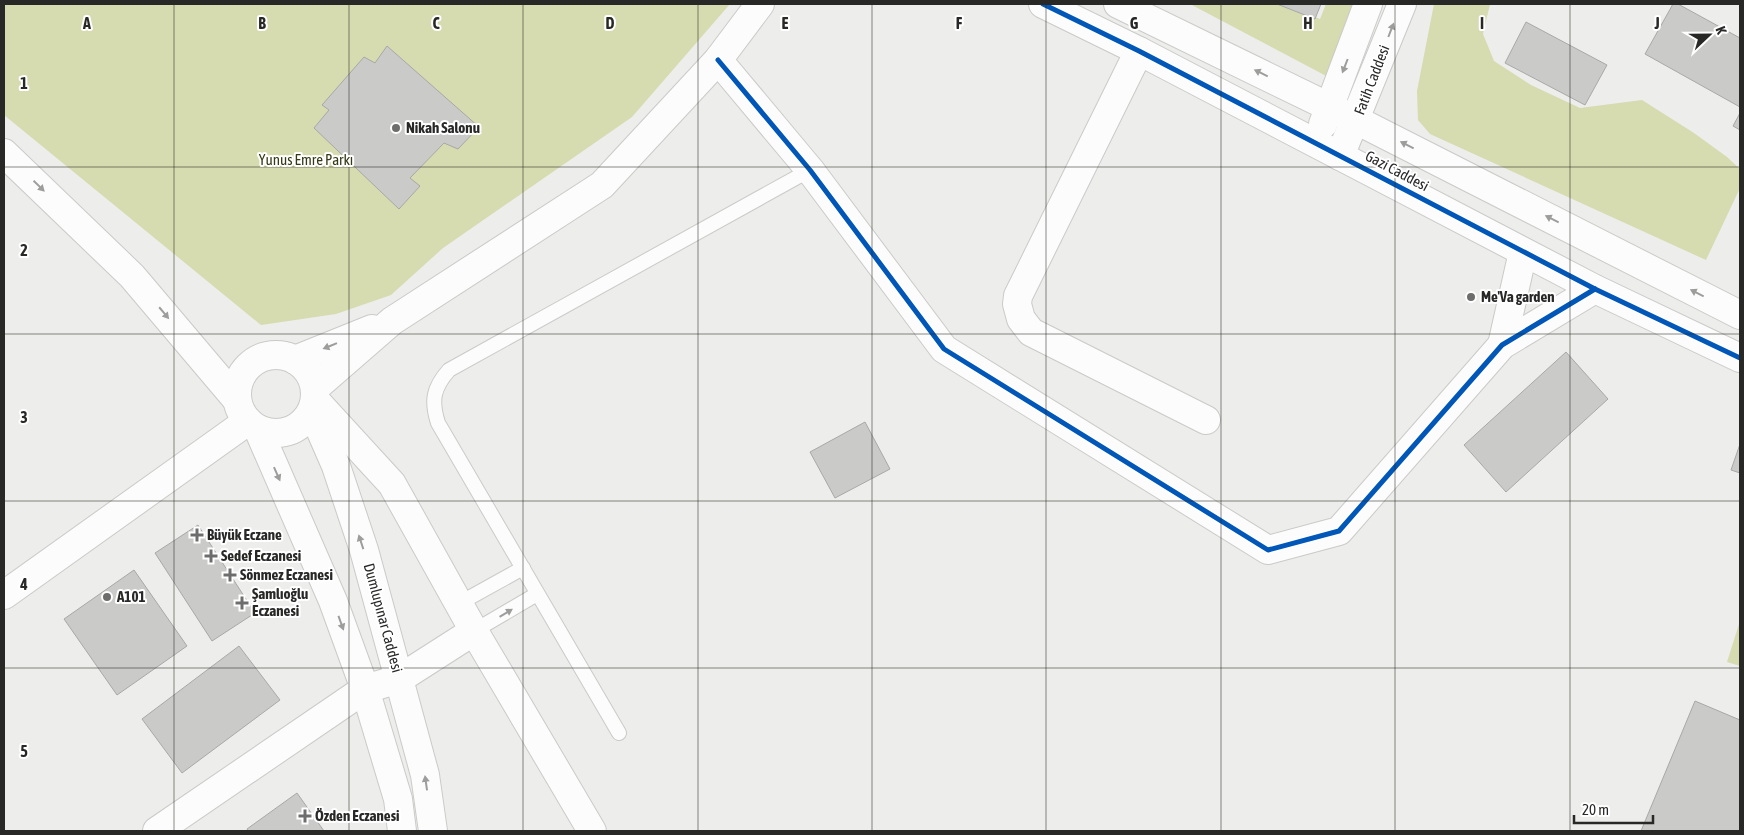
<svg xmlns="http://www.w3.org/2000/svg" width="1744" height="835" viewBox="0 0 1744 835" font-family="'Asap Condensed',sans-serif">
<rect width="100%" height="100%" fill="#ededeb"/>
<!-- green -->
<g fill="#d6dbb0">
<path d="M4,4H730L632,117L443,248L391,295L336,314L261,325L4,115Z"/>
<path d="M1190,4H1284L1320,19L1326,4H1357L1332,79Z"/>
<path d="M1434,4H1490L1483,34L1494,61L1531,85L1580,108L1642,100L1694,133L1727,157L1740,169V188L1706,260L1430,134L1418,120L1417,91Z"/>
<path d="M1740,621V666L1727,662Z"/>
</g>
<!-- building -->
<g fill="#cacac8" stroke="#a8a8a6">
<path d="M1277,4H1321L1315,19Z"/>
<path d="M1673,4H1678L1740,38V107L1645,54Z"/>
<path d="M1526,22L1607,65L1585,105L1505,63Z"/>
<path d="M387,46L479,127L458,149L444,143L410,178L420,186L399,209L314,128L329,110L322,105L364,57L375,63Z"/>
<path d="M1740,113V130L1733,126Z"/>
<path d="M1566,352L1608,399L1506,492L1464,445Z"/>
<path d="M865,422L890,469L835,498L810,452Z"/>
<path d="M1740,444V473L1731,470Z"/>
<path d="M198,525L255,613L212,641L155,553Z"/>
<path d="M134,570L187,646L117,695L64,619Z"/>
<path d="M239,646L280,700L182,773L142,719Z"/>
<path d="M1695,701L1740,720V831H1641Z"/>
<path d="M297,793L324,831H248L247,829Z"/>
</g>
<g fill="none" stroke-linecap="round" stroke-linejoin="round">
<!-- lane casing -->
<g stroke="#cacac8" stroke-width="16">
<g id="lane">
<path d="M458,604L523,568"/>
<path d="M474,631L537,594"/>
<path d="M619,733L438,423C431,401 433,388 449,370L810,170"/>
</g>
</g>
<!-- street casing -->
<g stroke="#cacac8" stroke-width="30">
<g id="street">
<path d="M1139,51L1018,296L1017,304L1021,319L1031,332L1206,420"/>
<path d="M718,60L810,170L944,349L1268,550L1339,531L1502,345L1595,289"/>
<path d="M4,153L132,276L237,400"/>
<path d="M1502,345L1523,252"/>
<path d="M4,595L248,421"/>
<path d="M157,831L365,689L399,679L474,631"/>
</g>
</g>
<!-- secondary casing -->
<g stroke="#cacac8" stroke-width="30">
<g id="secondary">
<path d="M1043,4L1139,51L1595,289L1740,358"/>
<path d="M1118,4L1356,120L1740,315"/>
<path d="M1323,124L1368,4"/>
<path d="M1340,156L1402,4"/>
<circle cx="276" cy="394" r="39"/>
<path d="M295,360L372,329"/>
<path d="M315,388L392,321L602,185L718,60L760,4"/>
<path d="M315,400L392,484L474,631L592,831"/>
<path d="M312,411L336,466L364,550L425,775L433,831"/>
<path d="M258,429L333,601L365,689L398,799L402,831"/>
</g>
</g>
<!-- lane -->
<use href="#lane" stroke="#fcfcfc" stroke-width="14"/>
<!-- street -->
<use href="#street" stroke="#fcfcfc" stroke-width="28"/>
<!-- secondary -->
<use href="#secondary" stroke="#fcfcfc" stroke-width="28"/>
<!-- cycleway casing -->
<g stroke="#fff" stroke-width="8">
<g id="cycleway">
<path d="M1043,4L1139,51L1595,289L1740,358"/>
<path d="M718,60L810,170L944,349L1268,550L1339,531L1502,345L1595,289"/>
</g>
</g>
<!-- cycleway -->
<use href="#cycleway" stroke="#0057b8" stroke-width="5"/>
</g>
<!-- one-way arrows -->
<defs><path id="oneway-solid" d="M-6-.8H1V-3.2L6.5 0L1 3.2V.8H-6Z" transform="scale(1.25)"/></defs>
<g fill="#9d9d9c">
<use href="#oneway-solid" transform="translate(1391 30) rotate(-69)"/>
<use href="#oneway-solid" transform="translate(1345 66) rotate(111)"/>
<use href="#oneway-solid" transform="translate(1261 73) rotate(-154)"/>
<use href="#oneway-solid" transform="translate(1407 145) rotate(-153)"/>
<use href="#oneway-solid" transform="translate(39 186) rotate(44)"/>
<use href="#oneway-solid" transform="translate(1552 219) rotate(-153)"/>
<use href="#oneway-solid" transform="translate(1697 293) rotate(-153)"/>
<use href="#oneway-solid" transform="translate(164 313) rotate(50)"/>
<use href="#oneway-solid" transform="translate(330 346) rotate(158)"/>
<use href="#oneway-solid" transform="translate(277 474) rotate(66)"/>
<use href="#oneway-solid" transform="translate(361 542) rotate(-108)"/>
<use href="#oneway-solid" transform="translate(506 613) rotate(-31)"/>
<use href="#oneway-solid" transform="translate(341 623) rotate(70)"/>
<use href="#oneway-solid" transform="translate(426 783) rotate(-98)"/>
</g>
<!-- grid -->
<path fill="none" stroke="#282927" stroke-width="1" stroke-opacity="0.55" d="M174,4V831M349,4V831M523,4V831M698,4V831M872,4V831M1046,4V831M1221,4V831M1395,4V831M1570,4V831M4,167H1740M4,334H1740M4,501H1740M4,668H1740"/>
<!-- markers -->
<g fill="#6d6e6c" stroke="#fff" stroke-width="2">
<circle cx="396" cy="128" r="5"/>
<circle cx="1471" cy="297" r="5"/>
<path d="M194.5 527.5h5v5h5v5h-5v5h-5v-5h-5v-5h5z"/>
<path d="M208.5 548.5h5v5h5v5h-5v5h-5v-5h-5v-5h5z"/>
<path d="M227.5 567.5h5v5h5v5h-5v5h-5v-5h-5v-5h5z"/>
<circle cx="107" cy="597" r="5"/>
<path d="M239.5 595.5h5v5h5v5h-5v5h-5v-5h-5v-5h5z"/>
<path d="M302.5 808.5h5v5h5v5h-5v5h-5v-5h-5v-5h5z"/>
</g>
<g text-anchor="middle" stroke-width="4" stroke-linejoin="round" paint-order="stroke">
<!-- street labels -->
<g font-size="15" fill="#282927" stroke="#fff">
<text transform="translate(1372 80) rotate(-69)" y="5">Fatih Caddesi</text>
<text transform="translate(1397 171) rotate(28)" y="5">Gazi Caddesi</text>
<text transform="translate(383 618) rotate(75)" y="5">Dumlupınar Caddesi</text>
</g>
<!-- poi labels -->
<g font-size="15" font-weight="bold" fill="#282927" stroke="#fff" text-anchor="start">
<text x="406" y="133">Nikah Salonu</text>
<text x="1481" y="302">Me'Va garden</text>
<text x="207" y="540">Büyük Eczane</text>
<text x="221" y="561">Sedef Eczanesi</text>
<text x="240" y="580">Sönmez Eczanesi</text>
<text x="252" y="599">Şamlıoğlu<tspan x="252" dy="17">Eczanesi</tspan></text>
<text x="117" y="602">A101</text>
<text x="315" y="821">Özden Eczanesi</text>
</g>
<!-- park labels -->
<g font-size="15" fill="#353914" stroke="#fff">
<text x="306" y="165">Yunus Emre Parkı</text>
</g>
</g>
<g font-size="16" text-anchor="middle" font-weight="bold" fill="#282927" stroke="#fff" stroke-width="4" stroke-linejoin="round" paint-order="stroke">
<text x="87" y="29">A</text>
<text x="262" y="29">B</text>
<text x="436" y="29">C</text>
<text x="610" y="29">D</text>
<text x="785" y="29">E</text>
<text x="959" y="29">F</text>
<text x="1134" y="29">G</text>
<text x="1308" y="29">H</text>
<text x="1482" y="29">I</text>
<text x="1657" y="29">J</text>
<text x="24" y="89">1</text>
<text x="24" y="256">2</text>
<text x="24" y="423">3</text>
<text x="24" y="590">4</text>
<text x="24" y="757">5</text>
</g>
<!-- border -->
<rect width="1744" height="835" fill="none" stroke="#282927" stroke-width="10"/>
<!-- north arrow -->
<g transform="translate(1709 35) rotate(68)" stroke="#ffffff" stroke-width="4" paint-order="stroke">
<path d="M0-4L9 19L0 12L-9 19Z" fill="#282927"/>
<text y="-8" font-size="14" font-weight="bold" text-anchor="middle" fill="#282927">K</text>
</g>
<!-- scale -->
<path d="M1574 815v8h79v-8" fill="none" stroke="#282927" stroke-width="2.5"/>
<text x="1582" y="815" font-size="15" fill="#282927" stroke="#ffffff" stroke-width="4" paint-order="stroke">20 m</text>
</svg>
